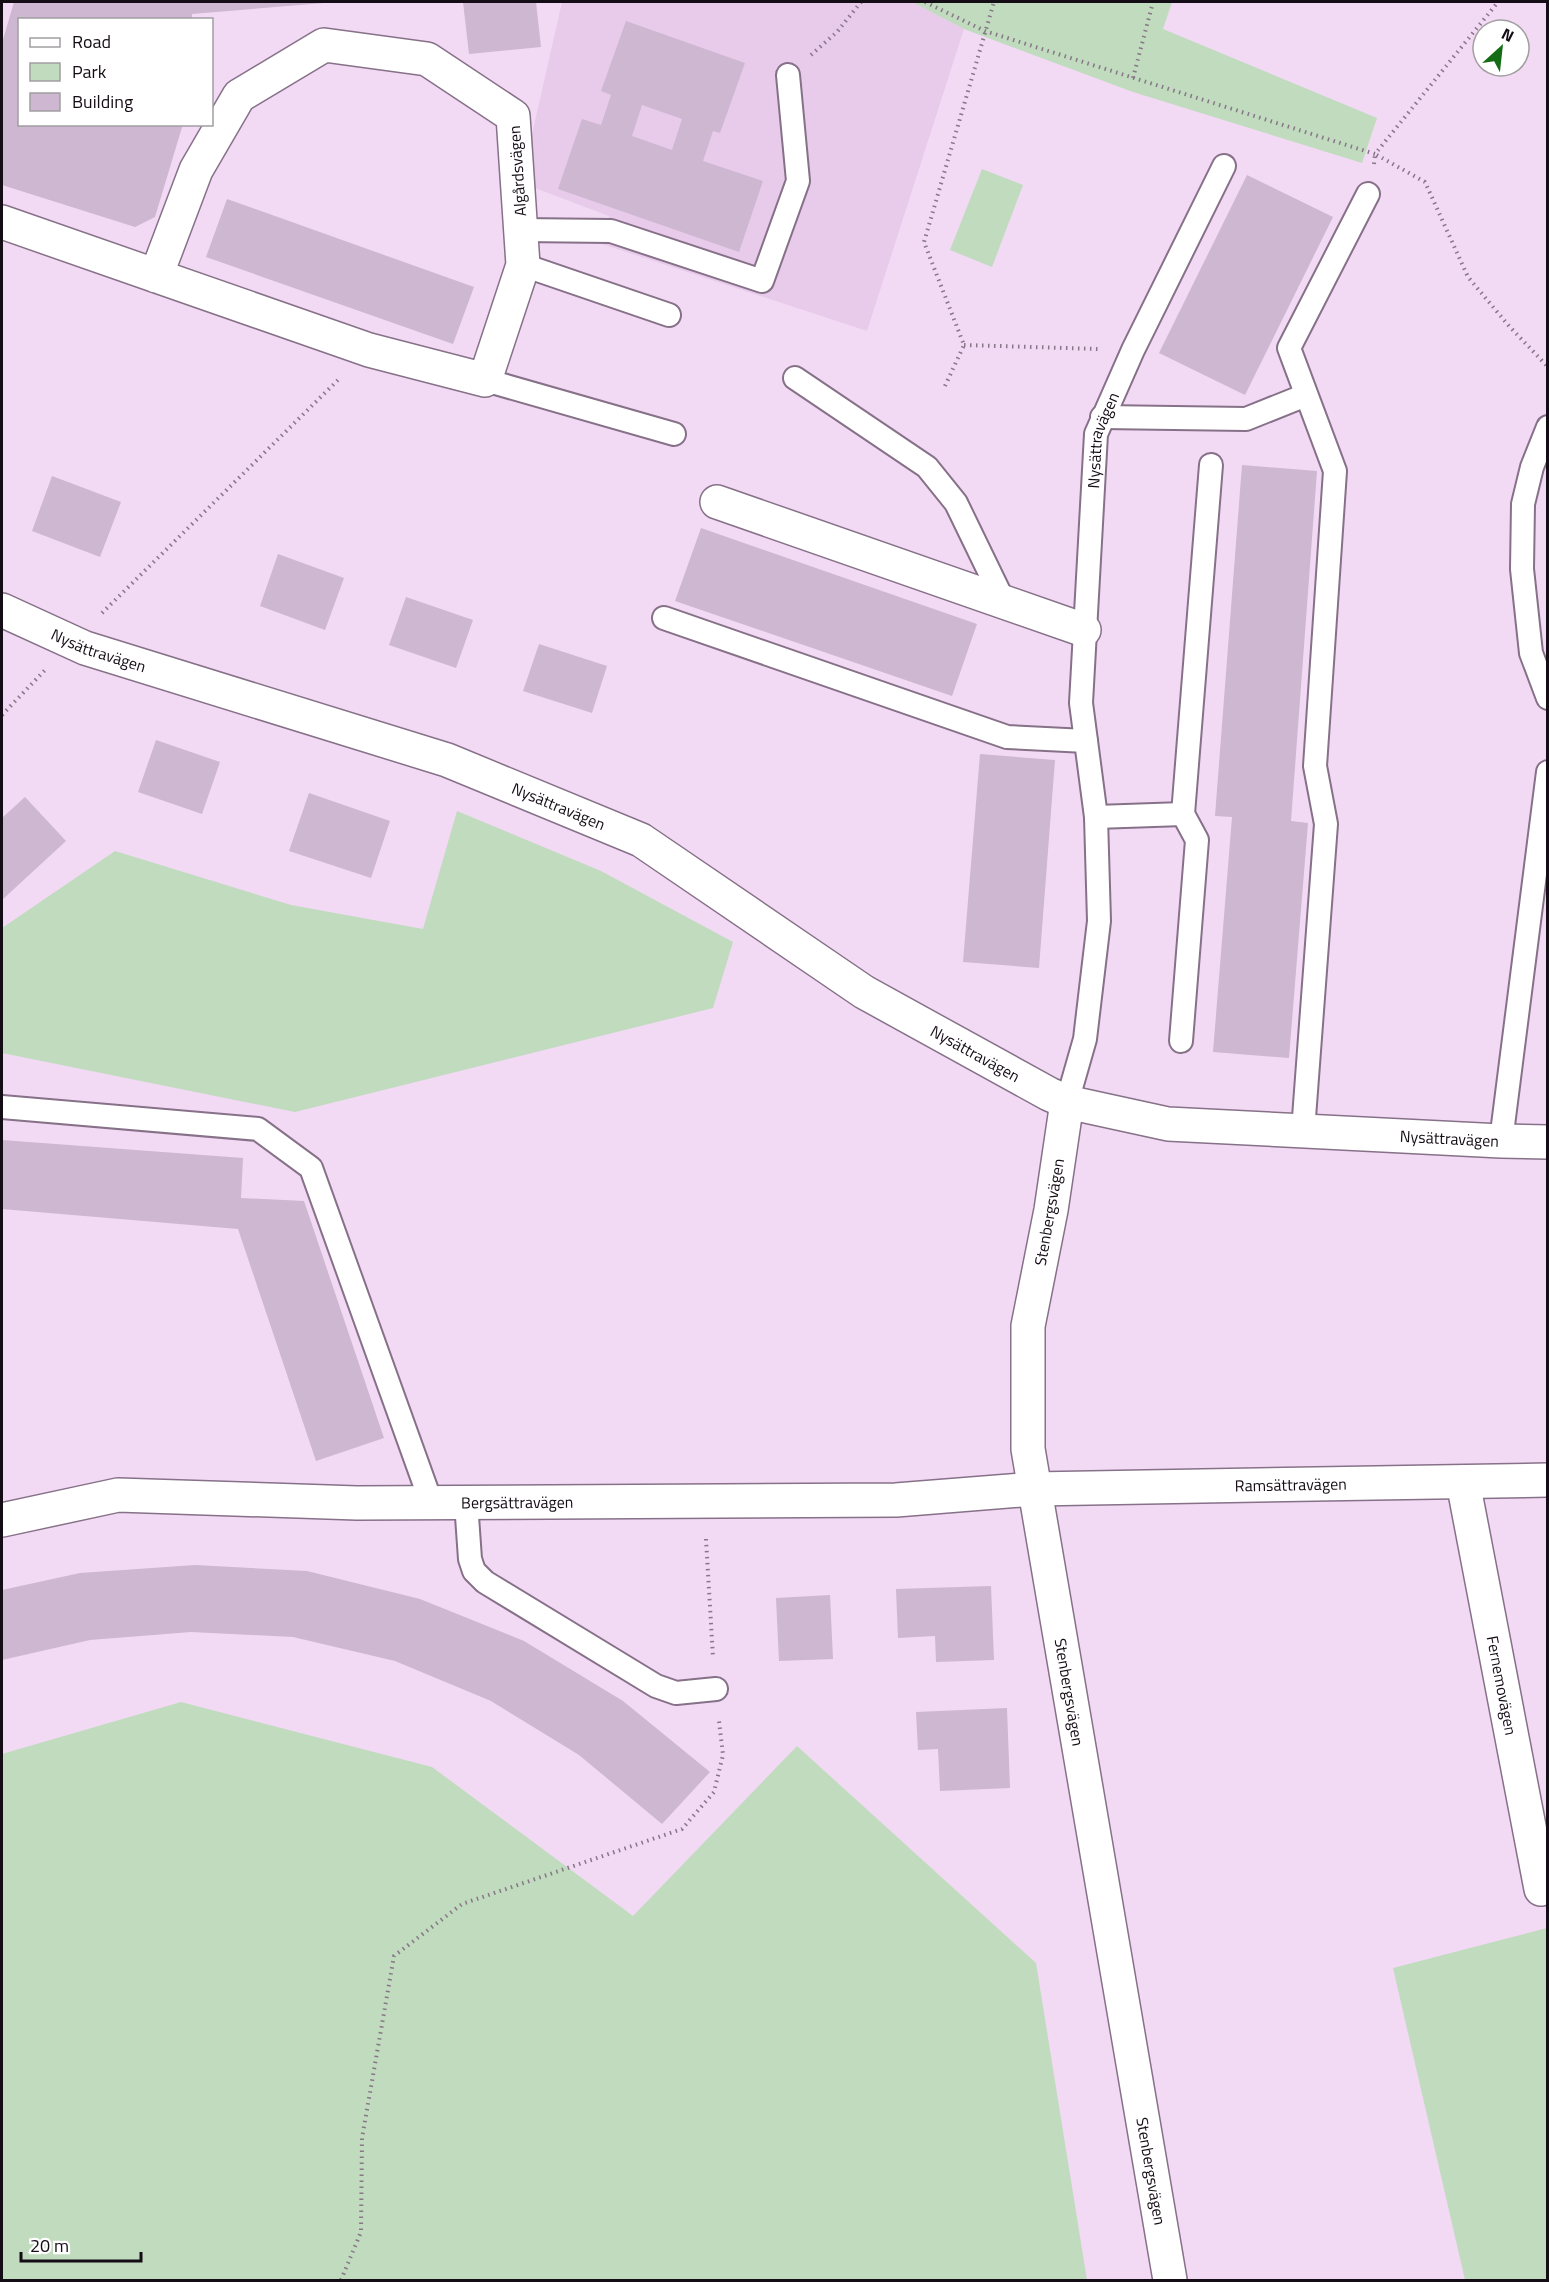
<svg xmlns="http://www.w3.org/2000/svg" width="1549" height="2282" viewBox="0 0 1549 2282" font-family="'Titillium Web',sans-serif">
<rect width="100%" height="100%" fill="#f2daf4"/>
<!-- built -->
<path fill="#e8cbeb" d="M562,2H912L964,29L867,331L602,244L609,216L524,184L530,143Z"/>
<!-- green -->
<g fill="#c0dbbe">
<path d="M912,2H1172L1163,29L1377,118L1362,163L1133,92L964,29Z"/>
<path d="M982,169L1023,185L992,267L950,250Z"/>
<path d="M457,811L601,871L733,942L713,1008L295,1112L2,1053V928L115,851L291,905L423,929Z"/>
<path d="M181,1702L432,1767L633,1916L797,1746L1036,1963L1087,2280H2V1754Z"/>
<path d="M1547,1928V2280H1465L1393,1968Z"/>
</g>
<!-- building -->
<g fill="#ceb7d0" fill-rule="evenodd">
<path d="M14,2H324V3L192,14V20H20V124H183L155,217L135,227L2,185V43Z"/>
<path d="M463,2H536L541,47L469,54Z"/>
<path d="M626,21L745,63L720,133L713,131L703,161L763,181L739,252L558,189L582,119L601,125L611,95L601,91ZM642,105L682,119L672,150L632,136Z"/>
<path d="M1247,175L1333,217L1245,395L1159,353Z"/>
<path d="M227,199L474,287L453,344L206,257Z"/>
<path d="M1242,465L1317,471L1291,821L1308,823L1289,1058L1213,1052L1232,817L1215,816Z"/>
<path d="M52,476L121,502L100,557L32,531Z"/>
<path d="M701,528L977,624L952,696L675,601Z"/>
<path d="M278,554L344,578L325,630L260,606Z"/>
<path d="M406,597L473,620L456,668L389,645Z"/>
<path d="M539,644L607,666L592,713L523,691Z"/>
<path d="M156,740L220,762L202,814L138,792Z"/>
<path d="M980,754L1055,760L1039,968L963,962Z"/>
<path d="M309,793L390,821L371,878L289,851Z"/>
<path d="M25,797L66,841L2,900V818Z"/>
<path d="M2,1140L243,1158L241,1198L304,1201L384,1438L316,1461L238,1229L2,1209Z"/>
<path d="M195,1565L307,1571L420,1599L524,1641L623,1701L710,1772L662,1824L579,1755L491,1701L395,1661L293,1637L191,1632L90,1640L2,1660V1590L80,1573Z"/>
<path d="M991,1586L994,1660L936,1662L935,1636L898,1638L896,1589Z"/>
<path d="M830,1595L833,1659L779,1661L776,1598Z"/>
<path d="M1007,1708L1010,1788L940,1791L938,1749L918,1750L916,1712Z"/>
</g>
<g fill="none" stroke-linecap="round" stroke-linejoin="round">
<!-- lane casing -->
<g stroke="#867188" stroke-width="26">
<g id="lane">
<path d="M521,230L611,231L762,281L798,181L788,75"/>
<path d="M523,265L669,315"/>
<path d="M795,378L927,467L956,503L1004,602"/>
<path d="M485,380L674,434"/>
<path d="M1102,417L1246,419L1306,395"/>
<path d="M1548,427L1532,467L1523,504L1522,569L1531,653L1548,698"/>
<path d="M664,618L1007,737L1086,741"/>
<path d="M1096,817L1183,814"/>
<path d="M1181,1041L1197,840L1183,814L1211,465"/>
<path id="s1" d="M1067,1102L1085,1039L1099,921L1096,817L1081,703L1096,434L1133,350L1224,166"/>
<path d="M2,1107L258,1129L311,1168L431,1502"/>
<path d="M1303,1131L1326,824L1315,766L1335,471L1289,348L1368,194"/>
<path d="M1501,1141L1548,772"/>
<path d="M466,1502L470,1559L474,1571L485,1582L656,1686L676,1693L716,1689"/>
</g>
</g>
<!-- street casing -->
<g stroke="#867188" stroke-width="36">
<g id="street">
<path d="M2,222L369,350L485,380L523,265L513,116L427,59L324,45L239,96L196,170L156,276"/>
<path d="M717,502L1084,630"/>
<path id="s2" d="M2,610L85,648L447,760L641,840L864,992L1049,1094L1067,1102L1168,1124L1501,1141L1548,1142"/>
<path id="s3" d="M1067,1102L1051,1210L1028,1326V1449L1170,2280"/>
<path id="s4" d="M1463,1482L1541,1889"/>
<path id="s5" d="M2,1520L118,1495L357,1503L896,1500L1034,1489L1548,1480"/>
</g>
</g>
<!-- path -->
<g stroke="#877788" stroke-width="4" stroke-dasharray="1.5 4.5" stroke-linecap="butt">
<path d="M925,2L985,31L1375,154L1498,2"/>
<path d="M811,55L837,32L861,2"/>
<path d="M1133,78L1153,2"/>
<path d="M1374,164L1375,154L1425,182L1468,277L1509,326L1548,367"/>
<path d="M964,345L1098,349"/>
<path d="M945,386L964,345L924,242L994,2"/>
<path d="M102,613L340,378"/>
<path d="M2,715L46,669"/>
<path d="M706,1539L713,1657"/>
<path d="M341,2280L361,2232L362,2138L394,1956L462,1904L682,1829L714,1792L723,1755L719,1721"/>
</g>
<!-- lane -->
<use href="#lane" stroke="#fff" stroke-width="22"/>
<!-- street -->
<use href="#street" stroke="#fff" stroke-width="33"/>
</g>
<g text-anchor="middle" stroke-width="5" stroke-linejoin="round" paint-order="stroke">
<!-- street labels -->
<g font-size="16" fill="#150d15" stroke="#fff">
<text transform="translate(517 171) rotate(-94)" y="6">Algårdsvägen</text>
<text dy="6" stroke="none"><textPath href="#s1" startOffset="668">Nysättravägen</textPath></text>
<text dy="6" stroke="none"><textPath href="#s2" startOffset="105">Nysättravägen</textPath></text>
<text dy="6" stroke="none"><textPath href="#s2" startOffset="591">Nysättravägen</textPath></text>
<text dy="6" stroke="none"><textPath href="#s2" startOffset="1077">Nysättravägen</textPath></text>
<text dy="6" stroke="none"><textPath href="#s2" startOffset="1566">Nysättravägen</textPath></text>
<text transform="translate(1049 1212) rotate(-80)" y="6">Stenbergsvägen</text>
<text dy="6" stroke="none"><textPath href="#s5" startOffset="1292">Ramsättravägen</textPath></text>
<text dy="6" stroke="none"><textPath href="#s5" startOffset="518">Bergsättravägen</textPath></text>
<text dy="6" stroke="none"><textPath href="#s4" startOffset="207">Fernemovägen</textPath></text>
<text dy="6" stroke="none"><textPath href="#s3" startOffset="597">Stenbergsvägen</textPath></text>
<text dy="6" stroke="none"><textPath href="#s3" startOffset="1083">Stenbergsvägen</textPath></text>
</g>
</g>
<!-- border -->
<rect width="1549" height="2282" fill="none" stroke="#150d15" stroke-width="6"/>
<!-- legend -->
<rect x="18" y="18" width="195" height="108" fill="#ffffff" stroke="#a19ea1" stroke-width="1.5"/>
<rect x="30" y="38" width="30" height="9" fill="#ffffff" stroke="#a19ea1" stroke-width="1.5"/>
<text x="72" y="48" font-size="18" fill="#150d15">Road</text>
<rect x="30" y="63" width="30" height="18" fill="#c0dbbe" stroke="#a19ea1" stroke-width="1.5"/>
<text x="72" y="78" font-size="18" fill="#150d15">Park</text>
<rect x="30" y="93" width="30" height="18" fill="#ceb7d0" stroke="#a19ea1" stroke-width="1.5"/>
<text x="72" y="108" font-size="18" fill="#150d15">Building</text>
<!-- north arrow -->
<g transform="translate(1501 48) rotate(27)"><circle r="28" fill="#ffffff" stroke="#a19ea1" stroke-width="1.5"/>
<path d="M0-4.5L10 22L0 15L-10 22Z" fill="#146c15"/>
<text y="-9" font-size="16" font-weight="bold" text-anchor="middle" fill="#150d15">N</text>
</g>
<!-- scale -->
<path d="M21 2252v9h120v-9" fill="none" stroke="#150d15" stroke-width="3"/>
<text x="30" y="2252" font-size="18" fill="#150d15" stroke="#ffffff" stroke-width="4.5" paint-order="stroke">20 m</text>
</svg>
